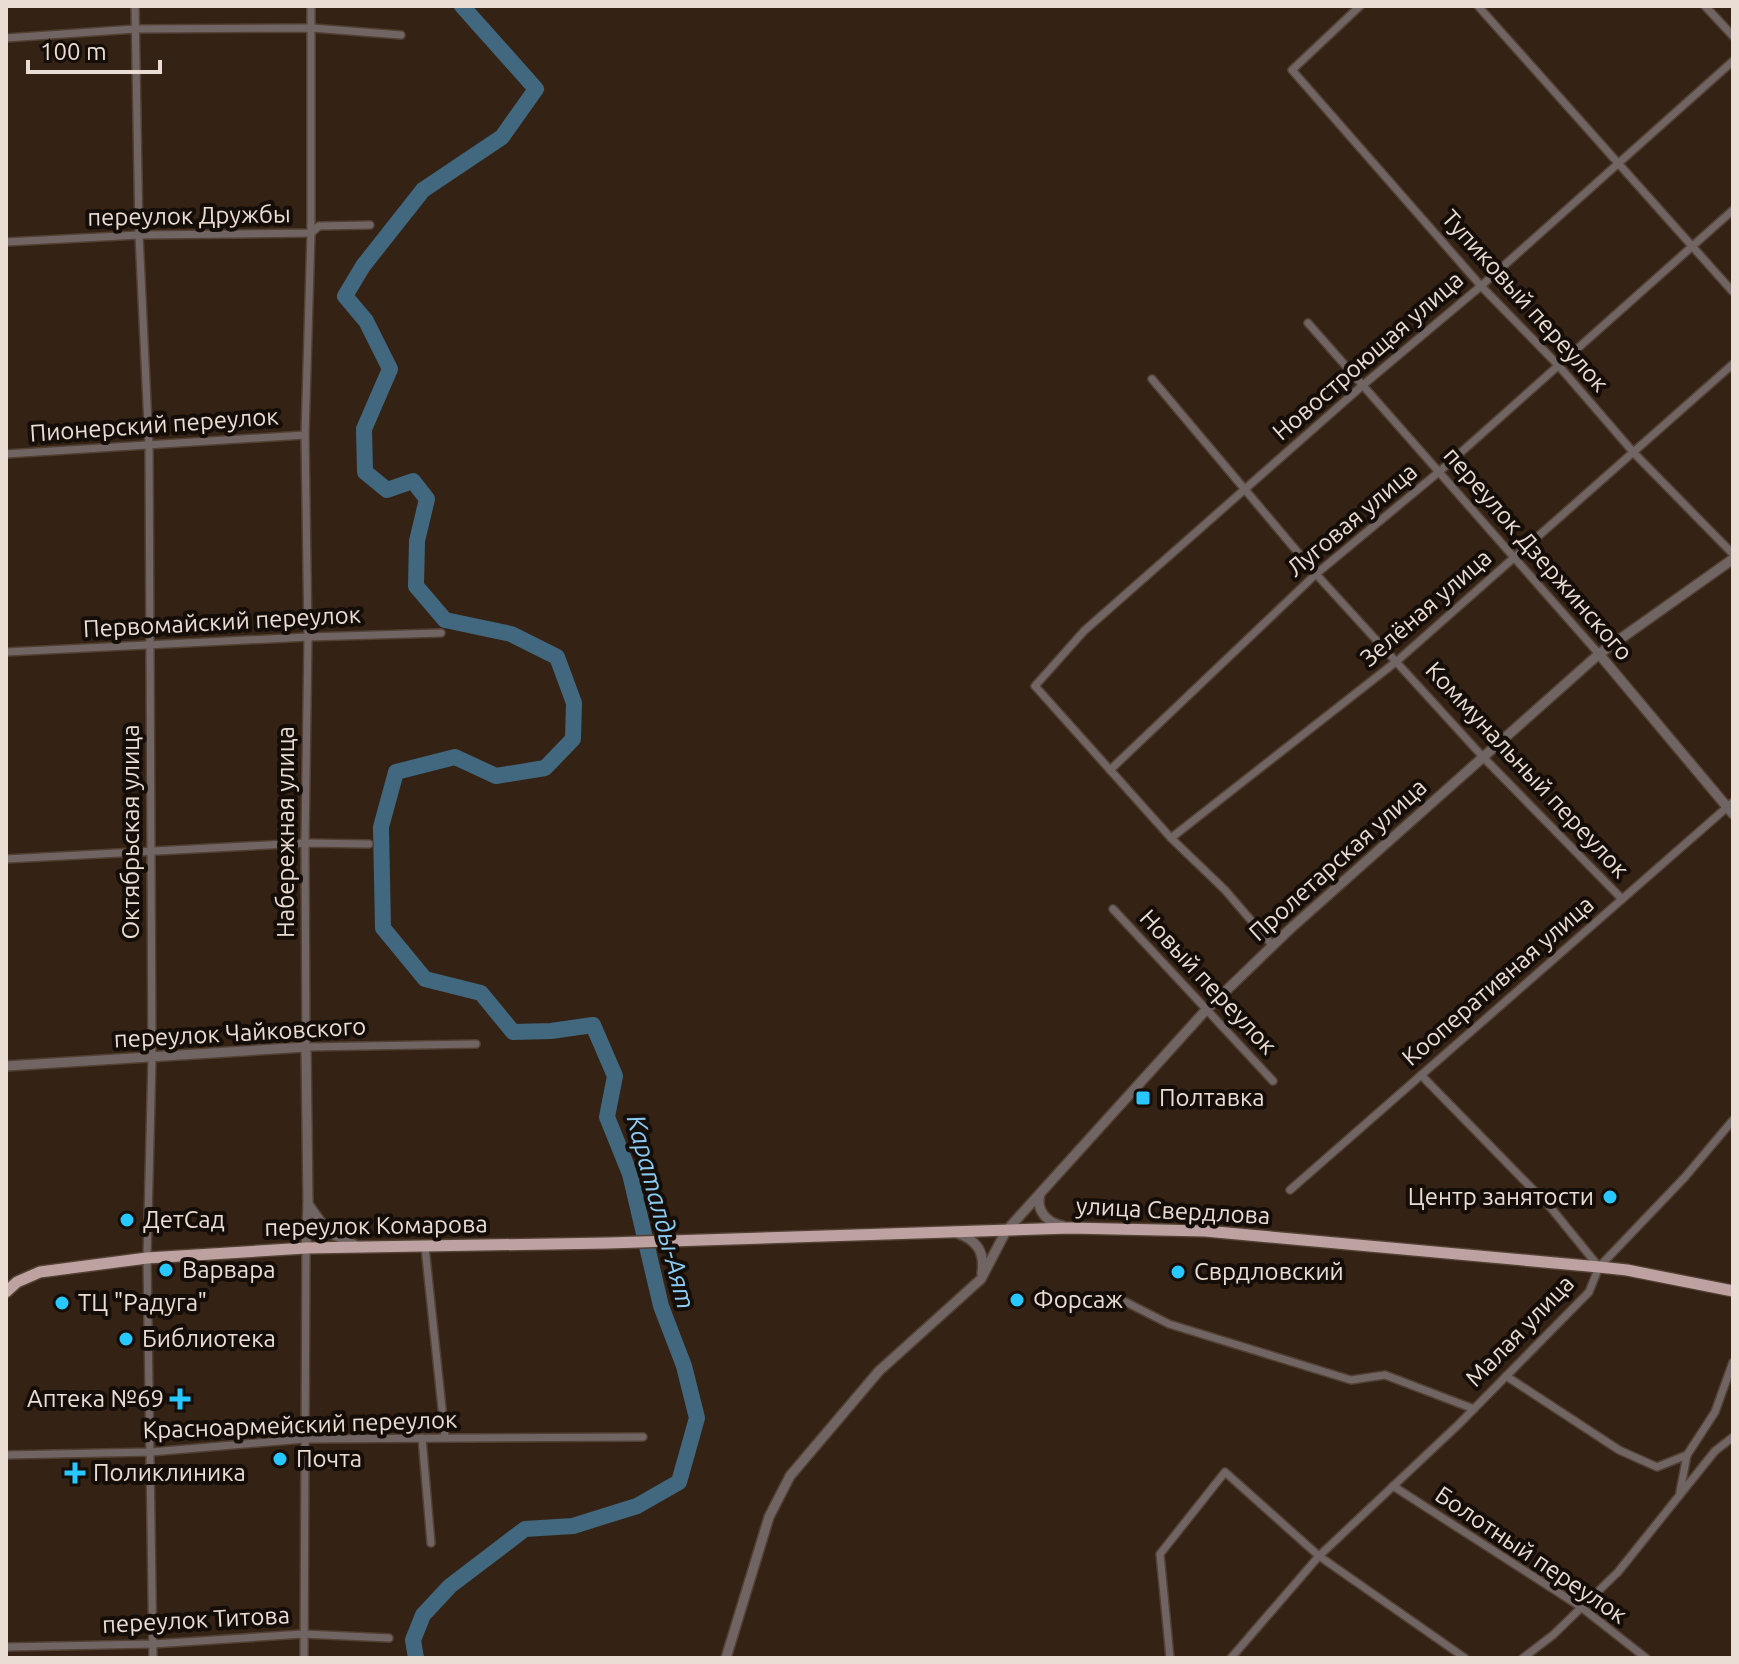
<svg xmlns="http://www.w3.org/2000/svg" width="1739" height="1664" viewBox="0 0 1739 1664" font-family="Ubuntu,sans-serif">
<rect width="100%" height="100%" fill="#342214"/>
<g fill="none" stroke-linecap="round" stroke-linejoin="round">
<!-- river -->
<path stroke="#41687f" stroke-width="16" d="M416,1658L413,1640L423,1615L450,1586L525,1529L573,1526L637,1506L679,1482L697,1418L684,1366L661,1306L630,1174L607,1117L615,1076L593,1025L551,1031L513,1032L481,993L425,979L383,928L381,827L396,772L455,757L496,776L545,768L573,739L574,703L557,657L511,634L445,620L416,586L417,541L427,499L413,481L387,490L365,472L364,429L390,369L366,321L345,296L363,266L423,190L502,137L536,89L462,6"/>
<!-- minor casing -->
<g stroke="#514033" stroke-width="10">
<g id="minor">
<path d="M135,6L139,235L149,446L152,1058L147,1258L153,1658"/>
<path d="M311,6V233L305,435L308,637L305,843L306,1047L476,1044"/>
<path d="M1360,6L1292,70L1481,286L1558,365L1634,453L1733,554"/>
<path d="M1478,6L1733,292"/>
<path d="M1705,6L1733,36"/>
<path d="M6,38L135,29L312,28L401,35"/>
<path d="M6,242L139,235L311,233L319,226L370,225"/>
<path d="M1308,323L1599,654"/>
<path d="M1152,379L1316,574L1483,757L1622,899"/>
<path d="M6,454L305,435"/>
<path d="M6,652L308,637L441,633"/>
<path d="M1110,770L1316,574L1440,471L1733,210"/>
<path d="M1171,838L1397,661L1733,364"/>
<path d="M6,859L305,843L369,844"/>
<path d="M1113,909L1273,1081"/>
<path d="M1273,946L1225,890L1171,838L1035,686L1084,631L1363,385L1481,286L1733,61"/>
<path d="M1421,1075L1551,1208L1599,1267"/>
<path d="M1290,1190L1733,802"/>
<path d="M425,1247L445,1437"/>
<path d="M1114,1296L1169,1324L1351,1380L1385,1375L1474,1409"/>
<path d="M1506,1376L1619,1450L1657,1467L1687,1455"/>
<path d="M422,1438L431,1543"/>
<path d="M6,1455L151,1452L304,1439L643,1437"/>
<path d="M1393,1486L1581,1607L1646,1658"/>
<path d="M1680,1492L1687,1455L1715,1412L1733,1362"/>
<path d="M6,1647L153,1644L303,1634L389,1638"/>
<path d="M304,1658L306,1248"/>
<path d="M1170,1658L1160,1554L1225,1472L1319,1556L1465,1658"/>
<path d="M1231,1658L1319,1556L1459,1424L1589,1292L1599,1267L1685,1177L1733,1120"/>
<path d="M1523,1658L1553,1635L1618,1572L1715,1451L1733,1437"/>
</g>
</g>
<!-- tertiary casing -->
<g stroke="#514033" stroke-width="12">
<g id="tertiary">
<path d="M1599,654L1733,814"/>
<path d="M6,1066L306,1047L308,1204L306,1248"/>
<path d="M1040,1194C1035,1211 1048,1223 1063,1226"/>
<path d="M308,1204L328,1232L355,1245"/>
<path d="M957,1233C977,1240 985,1252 982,1273"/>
<path d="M726,1658L769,1517L790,1476L879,1371L981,1279L1006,1231L1205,1011L1290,929L1599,654L1733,559"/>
</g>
</g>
<!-- primary casing -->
<g stroke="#514033" stroke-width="14">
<path id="primary" d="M6,1292L17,1282L40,1272L147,1258L306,1248L608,1243L1070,1228L1205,1231L1599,1267L1627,1270L1733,1291"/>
</g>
<!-- minor -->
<use href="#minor" stroke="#716564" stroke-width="7"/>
<!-- tertiary -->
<use href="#tertiary" stroke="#716564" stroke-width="9"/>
<!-- primary -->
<use href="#primary" stroke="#bda2a1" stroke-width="11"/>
</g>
<!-- markers -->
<g fill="#27c8ff" stroke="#150d08" stroke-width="3">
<rect x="1135" y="1090" width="16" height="16" rx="4"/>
<circle cx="1610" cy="1197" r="8"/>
<circle cx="127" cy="1220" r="8"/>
<circle cx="166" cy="1270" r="8"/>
<circle cx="1178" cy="1272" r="8"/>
<circle cx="1017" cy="1300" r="8"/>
<circle cx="62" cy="1303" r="8"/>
<circle cx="126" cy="1339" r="8"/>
<path d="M176 1387h8v8h8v8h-8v8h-8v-8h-8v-8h8z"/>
<circle cx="280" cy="1459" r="8"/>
<path d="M71 1461h8v8h8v8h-8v8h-8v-8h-8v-8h8z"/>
</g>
<g text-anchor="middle" stroke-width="8" stroke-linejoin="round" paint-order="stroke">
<!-- street labels -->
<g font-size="24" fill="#e9ddd4" stroke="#150d08">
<text transform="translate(189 216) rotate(-1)" y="8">переулок Дружбы</text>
<text transform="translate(1525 301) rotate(48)" y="8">Тупиковый переулок</text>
<text transform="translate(1368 356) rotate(-41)" y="8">Новостроющая улица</text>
<text transform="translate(154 425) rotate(-4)" y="8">Пионерский переулок</text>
<text transform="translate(1352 520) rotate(-40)" y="8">Луговая улица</text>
<text transform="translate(1538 554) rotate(49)" y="8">переулок Дзержинского</text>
<text transform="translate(1426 608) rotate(-41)" y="8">Зелёная улица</text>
<text transform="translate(222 622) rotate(-3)" y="8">Первомайский переулок</text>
<text transform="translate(1527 770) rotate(47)" y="8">Коммунальный переулок</text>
<text transform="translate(131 832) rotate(-90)" y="8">Октябрьская улица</text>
<text transform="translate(286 832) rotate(-90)" y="8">Набережная улица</text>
<text transform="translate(1338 860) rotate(-42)" y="8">Пролетарская улица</text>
<text transform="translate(1498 981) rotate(-41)" y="8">Кооперативная улица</text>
<text transform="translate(1208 982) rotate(47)" y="8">Новый переулок</text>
<text transform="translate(240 1033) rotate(-3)" y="8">переулок Чайковского</text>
<text transform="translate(1173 1211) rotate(3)" y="8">улица Свердлова</text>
<text transform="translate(376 1226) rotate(-1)" y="8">переулок Комарова</text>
<text transform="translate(1520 1331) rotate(-46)" y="8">Малая улица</text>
<text transform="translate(300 1425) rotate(-2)" y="8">Красноармейский переулок</text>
<text transform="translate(1531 1555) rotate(34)" y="8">Болотный переулок</text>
<text transform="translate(196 1620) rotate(-3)" y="8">переулок Титова</text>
</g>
<!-- poi labels -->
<g font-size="24" fill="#e9ddd4" stroke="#150d08" text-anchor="start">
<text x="1159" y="1106">Полтавка</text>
<text x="1594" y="1205" text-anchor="end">Центр занятости</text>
<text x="143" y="1228">ДетСад</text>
<text x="182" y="1278">Варвара</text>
<text x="1194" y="1280">Сврдловский</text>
<text x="1033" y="1308">Форсаж</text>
<text x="78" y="1311">ТЦ "Радуга"</text>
<text x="142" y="1347">Библиотека</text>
<text x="164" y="1407" text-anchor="end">Аптека №69</text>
<text x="296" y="1467">Почта</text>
<text x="93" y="1481">Поликлиника</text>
</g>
<!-- water labels -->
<g font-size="26" font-style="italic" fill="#89cbf3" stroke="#150d08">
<text transform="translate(661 1212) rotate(75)" y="9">Караталды-Аят</text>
</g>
</g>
<!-- border -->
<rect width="1739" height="1664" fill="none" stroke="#e9ddd4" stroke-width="16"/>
<!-- scale -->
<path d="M28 60v12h132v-12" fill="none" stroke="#e9ddd4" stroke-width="4"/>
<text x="40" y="60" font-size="24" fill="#e9ddd4" stroke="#150d08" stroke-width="6" paint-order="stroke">100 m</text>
</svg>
